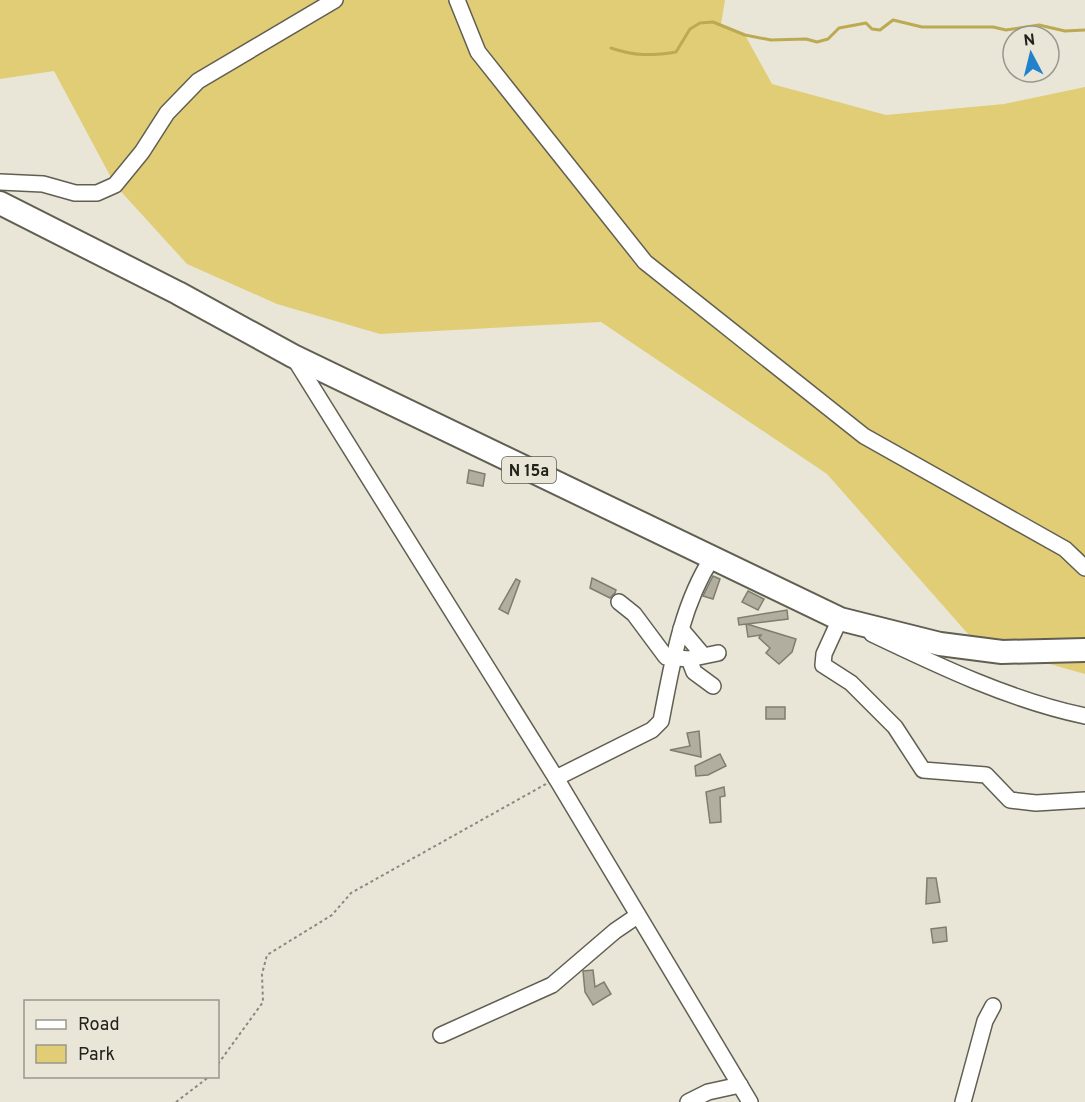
<svg xmlns="http://www.w3.org/2000/svg" width="1085" height="1102" viewBox="0 0 1085 1102" font-family="Overpass,sans-serif">
<rect width="100%" height="100%" fill="#e9e6d7"/>
<!-- green -->
<path fill="#e0cd76" d="M0,0H725L721,24L745,35L772,84L886,115L1004,104L1085,87V674L976,643L827,474L601,322L380,334L277,304L187,264L115,185L54,71L0,79Z"/>
<g fill="none" stroke-linecap="round" stroke-linejoin="round">
<!-- stream -->
<path stroke="#bcaa52" stroke-width="3" d="M611,48C634,56 651,56 676,52L690,29L700,23L713,22L745,35L771,40L806,39L817,42L828,39L839,28L866,23L872,29L880,30L893,20L922,27H993L1006,30L1039,25L1065,31L1085,30"/>
</g>
<!-- building -->
<g fill="#b1ae9f" stroke="#7f7d6f" stroke-width="1.5">
<path d="M469,470L485,474L483,486L467,483Z"/>
<path d="M713,576L720,579L713,599L703,596Z"/>
<path d="M592,578L616,590L615,593L610,598L590,588Z"/>
<path d="M516,579L520,581L508,614L499,609Z"/>
<path d="M748,591L764,599L758,610L742,602Z"/>
<path d="M787,610L788,619L747,624L796,639L792,652L779,664L766,653L770,648L759,638L761,635L748,637L746,624L739,625L738,618Z"/>
<rect x="766" y="707" width="19" height="12"/>
<path d="M699,731L701,757L670,750L690,746L687,733Z"/>
<path d="M720,754L726,766L708,775L696,776L695,766Z"/>
<path d="M724,787L725,796L720,797L721,822L710,823L706,792Z"/>
<path d="M927,878H936L940,902L926,904Z"/>
<path d="M946,927L947,941L933,943L931,929Z"/>
<path d="M593,970L595,987L604,982L611,994L593,1005L585,992L583,971Z"/>
</g>
<g fill="none" stroke-linecap="round" stroke-linejoin="round">
<!-- minor casing -->
<g stroke="#615f51" stroke-width="18">
<g id="minor">
<path d="M457,0L478,52L645,262L864,436L1065,549L1085,568"/>
<path d="M0,182L43,184L75,193H97L115,185L142,152L167,113L198,81L335,0"/>
<path d="M294,358L556,778L750,1102"/>
<path d="M619,602L634,614L666,657L689,659L718,653"/>
<path d="M848,623L840,619L824,654L823,665L851,683L895,727L923,770L986,775L1010,800L1036,803L1085,800"/>
<path d="M681,629L703,655"/>
<path d="M872,634C941,667 1010,700 1085,716"/>
<path d="M689,659L694,672L713,686"/>
<path d="M556,778L652,730L661,721C672,665 681,606 712,558"/>
<path d="M441,1035L552,985L615,931L637,916"/>
<path d="M688,1102L708,1092L740,1085"/>
<path d="M963,1102L985,1021L993,1006"/>
</g>
</g>
<!-- highway casing -->
<g stroke="#615f51" stroke-width="26">
<path id="highway" d="M0,203L178,293L293,356L840,619L940,644L1002,652L1085,650"/>
</g>
<!-- path -->
<g stroke="#8b897f" stroke-width="2" stroke-dasharray="3 3" stroke-linecap="butt">
<path d="M218,1064L263,1002L262,974L267,955L332,915L351,893L546,784"/>
<path d="M176,1102L210,1076"/>
</g>
<!-- minor -->
<use href="#minor" stroke="#fff" stroke-width="15"/>
<!-- highway -->
<use href="#highway" stroke="#fff" stroke-width="22"/>
</g>
<g text-anchor="middle" stroke-width="6" stroke-linejoin="round" paint-order="stroke">
<!-- shield labels -->
<rect fill="#e9e6d7" stroke="#5e5c53" stroke-width="1.5" x="502" y="457" width="54" height="26" rx="4.5"/>
<g font-size="16" font-weight="bold" fill="#22211b">
<text x="529" y="476">N 15a</text>
</g>
</g>
<!-- legend -->
<rect x="24" y="1000" width="195" height="78" fill="#e9e6d7" stroke="#99978c" stroke-width="1.5"/>
<rect x="36" y="1020" width="30" height="9" fill="#ffffff" stroke="#99978c" stroke-width="1.5"/>
<text x="78" y="1030" font-size="18" fill="#22211b">Road</text>
<rect x="36" y="1045" width="30" height="18" fill="#e0cd76" stroke="#99978c" stroke-width="1.5"/>
<text x="78" y="1060" font-size="18" fill="#22211b">Park</text>
<!-- north arrow -->
<g transform="translate(1031 54) rotate(353)"><circle r="28" fill="#e9e6d7" stroke="#99978c" stroke-width="1.5"/>
<path d="M0-4.5L10 22L0 15L-10 22Z" fill="#2082cd"/>
<text y="-9" font-size="16" font-weight="bold" text-anchor="middle" fill="#22211b">N</text>
</g>
</svg>
